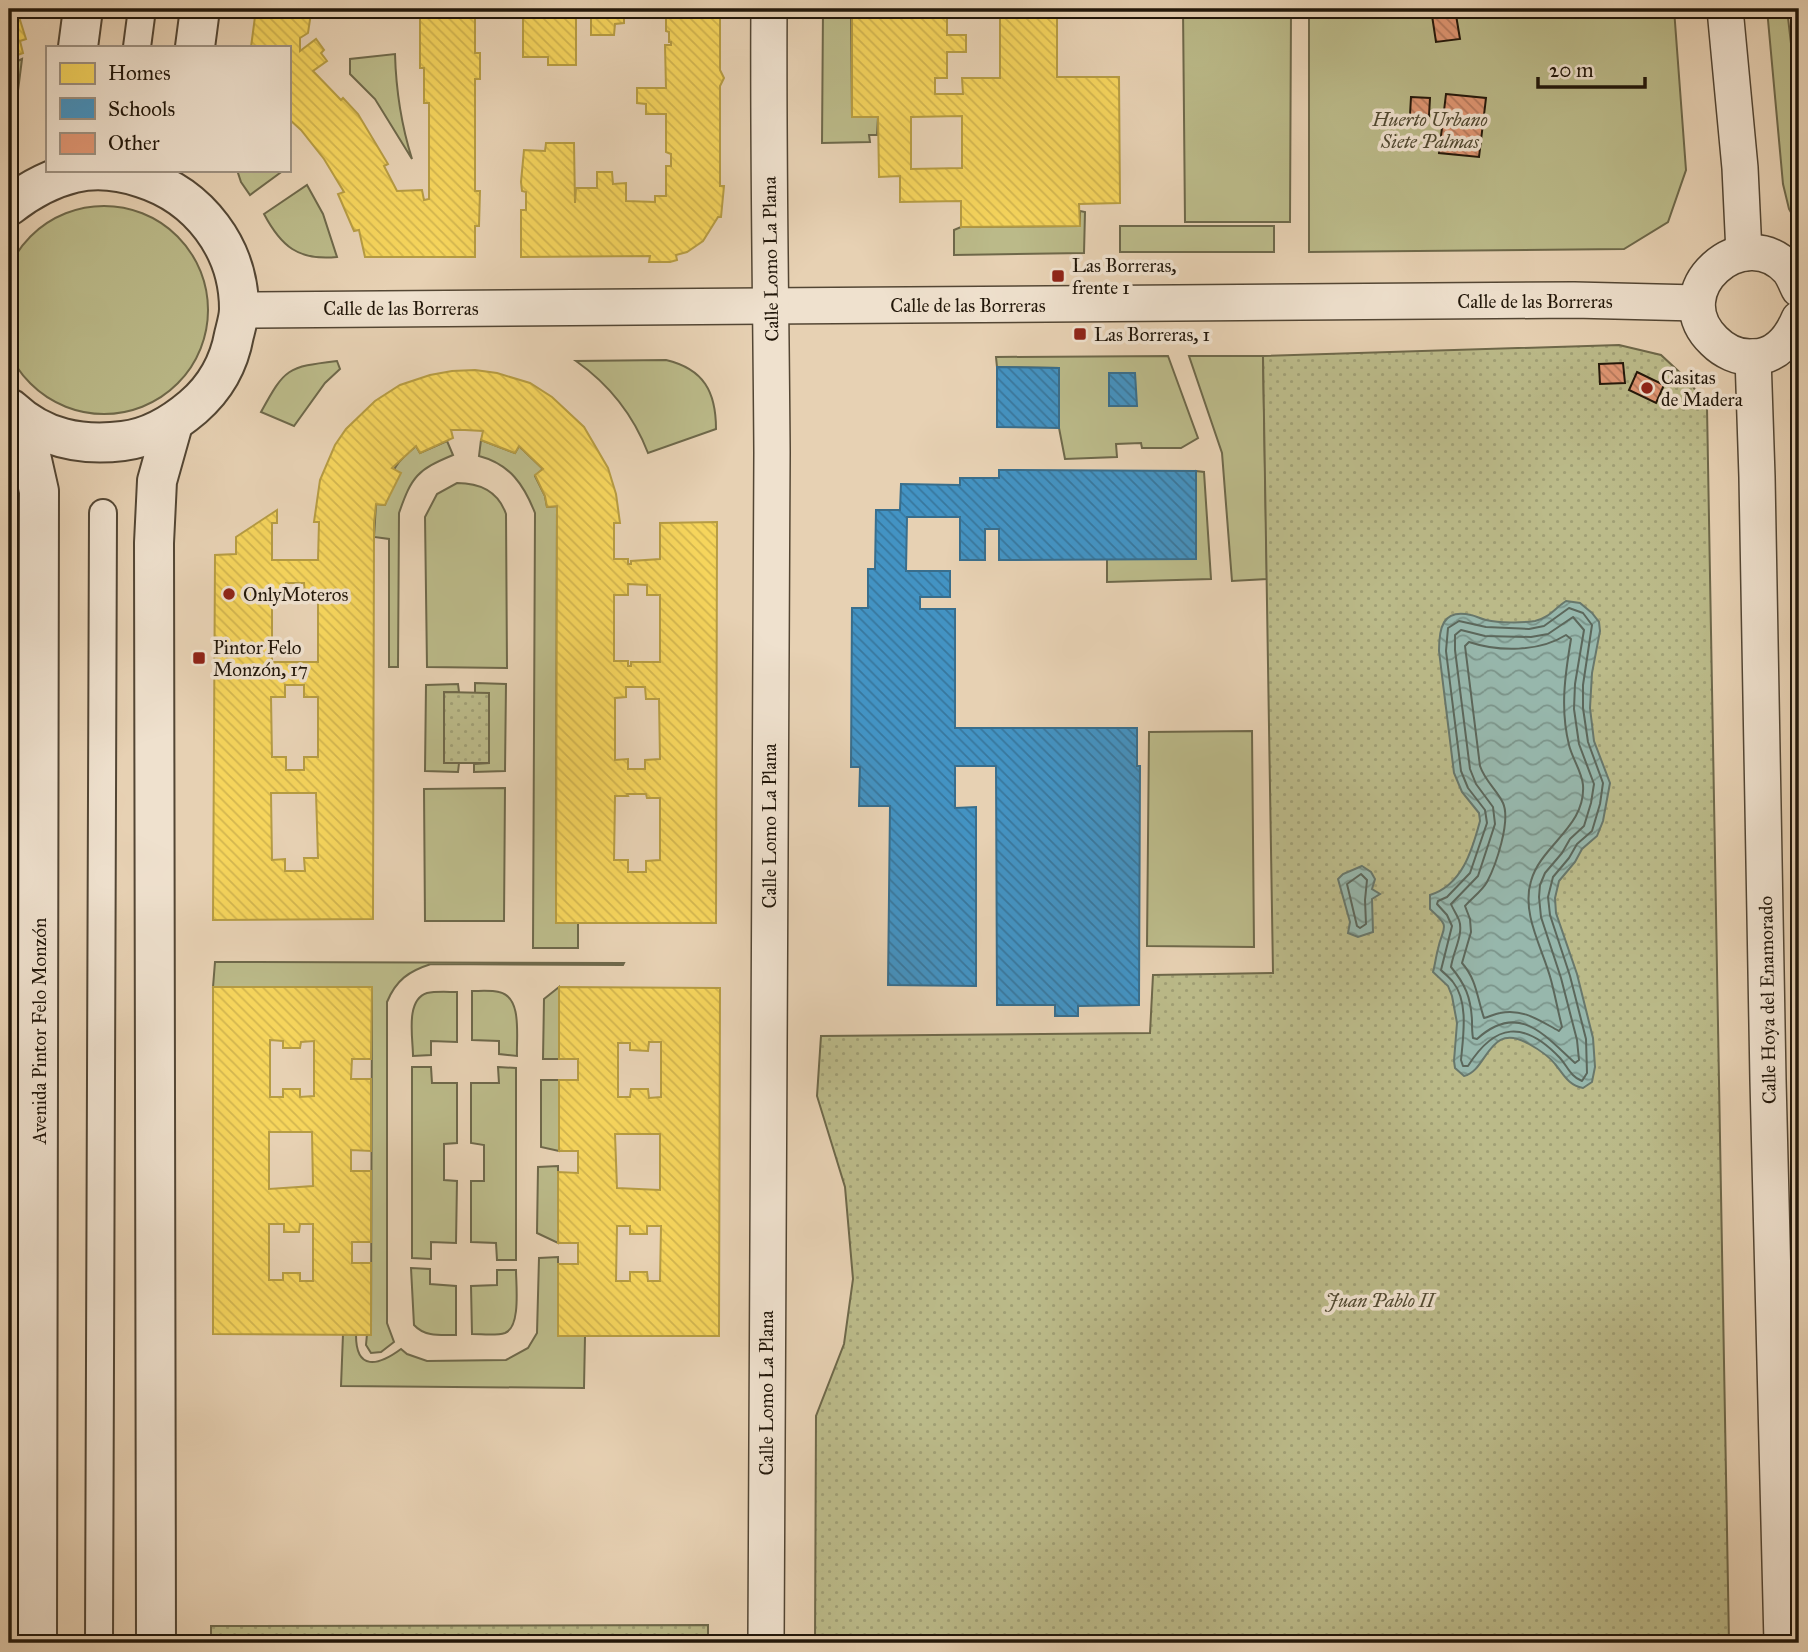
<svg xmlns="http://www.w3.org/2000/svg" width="1808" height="1652" viewBox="0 0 1808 1652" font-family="'IM FELL Great Primer',serif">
<defs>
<pattern id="park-dots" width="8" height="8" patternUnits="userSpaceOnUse" patternTransform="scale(1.75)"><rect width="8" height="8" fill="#bbba89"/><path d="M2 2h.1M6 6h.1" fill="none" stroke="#a09f75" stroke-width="1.8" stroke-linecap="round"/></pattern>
<pattern id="water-waves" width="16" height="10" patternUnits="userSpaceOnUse" patternTransform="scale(1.75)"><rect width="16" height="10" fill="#97b7ac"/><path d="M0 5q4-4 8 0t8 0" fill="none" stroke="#7b948a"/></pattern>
<pattern id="homes-back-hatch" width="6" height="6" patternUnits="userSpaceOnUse" patternTransform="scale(1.75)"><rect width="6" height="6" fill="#f6d55c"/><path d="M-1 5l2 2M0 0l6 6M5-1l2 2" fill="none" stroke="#d3b64f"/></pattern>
<pattern id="schools-back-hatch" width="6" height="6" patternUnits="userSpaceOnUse" patternTransform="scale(1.75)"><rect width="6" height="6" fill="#4393c3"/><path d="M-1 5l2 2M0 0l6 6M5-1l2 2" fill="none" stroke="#38779d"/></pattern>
<pattern id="building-back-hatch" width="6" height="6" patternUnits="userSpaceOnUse" patternTransform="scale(1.75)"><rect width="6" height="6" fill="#e09673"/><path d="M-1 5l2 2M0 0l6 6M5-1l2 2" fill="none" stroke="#b5795d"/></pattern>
</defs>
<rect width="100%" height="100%" fill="#e7d1b3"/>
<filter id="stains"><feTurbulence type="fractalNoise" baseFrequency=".00286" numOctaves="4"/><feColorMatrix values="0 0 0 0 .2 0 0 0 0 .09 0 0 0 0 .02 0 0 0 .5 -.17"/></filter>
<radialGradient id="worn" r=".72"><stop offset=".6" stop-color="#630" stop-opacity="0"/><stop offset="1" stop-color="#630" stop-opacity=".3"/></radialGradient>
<!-- green -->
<g fill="#bbba89" stroke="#6e684a" stroke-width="2">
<path d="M823,9H851L852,117H878L877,135H869L870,142L822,143Z"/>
<path d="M1183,9H1291L1290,222H1185Z"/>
<path d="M1309,9H1674L1686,170L1668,222L1624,249L1309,252Z"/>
<path d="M1767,9H1787L1799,113V227L1789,209L1783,184Z"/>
<path d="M395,54C396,90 401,124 412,159L375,99L350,74V59Z"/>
<path d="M22,59L14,122L9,140V65Z"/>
<path d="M237,170H284L250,195L241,182Z"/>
<path d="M307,185L323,214L337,257C298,261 281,246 264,214Z"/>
<circle cx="104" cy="310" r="104"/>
<path d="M1080,211L1085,212L1084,253L954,255V230L961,227L1080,226Z"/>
<rect x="1120" y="226" width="154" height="26"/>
<path d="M1168,356L1198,438L1181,448H1142L1141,443L1116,444L1117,457L1065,459L1059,428V368L997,367L996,357Z"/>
<path d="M1189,356H1263L1267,579L1232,581L1222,453Z"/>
<path d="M666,360C704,369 716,392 716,429L648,453C633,414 610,385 576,361Z"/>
<path d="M337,361L340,369L325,383L294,426L261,412C285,368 287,367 337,361Z"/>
<path d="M481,440L515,453L519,446L543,469L535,476L545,496L547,507L557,506L556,922L578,923V948H533L535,513C524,485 510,464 479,456Z"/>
<path d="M447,441L453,455C417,470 412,476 399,513L398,667H389V539L374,537L376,504L385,505C395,471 386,471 416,446L420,453Z"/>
<path d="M1196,471L1204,472L1211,579L1107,582V559H1196Z"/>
<path d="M457,483C480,483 498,491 506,514L507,668L427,667L425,517L437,494Z"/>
<path d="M475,683L506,684L505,771L474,772V764L489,763V693H475Z"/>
<path d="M458,684L459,692L444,693V763H459L458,772L425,771L426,685Z"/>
<path d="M1252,731L1254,947L1147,946L1149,732Z"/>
<path d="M505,788L504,921H425L424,789Z"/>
<path d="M215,962L624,963L623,965L431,964C409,971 396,980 387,1002V1323L394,1342L381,1352L371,1353L366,1345L367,1334H371L372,988L213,987Z"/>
<path d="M559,987V1059H543L544,999Z"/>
<path d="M472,991C480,991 491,990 499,992C523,997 516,1038 517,1056L499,1054V1041L472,1040Z"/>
<path d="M457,992V1042L431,1041V1055L413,1056C413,1038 405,1000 427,993C436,991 448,992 457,992Z"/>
<path d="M412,1067H431L432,1083H457V1143L444,1144V1180L457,1181L456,1243L431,1242V1259L412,1258Z"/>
<path d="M498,1067L516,1068V1260H497L496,1243L471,1242V1181H484V1145L471,1143V1083H499Z"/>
<path d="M541,1080H559V1151L541,1147Z"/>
<path d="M558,1166V1243L537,1233L538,1167Z"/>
<path d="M558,1257V1335L585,1336L584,1388L341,1386L343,1334L356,1335C356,1371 378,1366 401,1349L407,1354L427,1361L506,1360L528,1348L537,1333L539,1258Z"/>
<path d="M411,1268L430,1269V1284L456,1286V1335C440,1335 425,1337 414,1325Z"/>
<path d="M497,1270H516C516,1285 521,1327 505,1333C496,1336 482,1334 472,1334L471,1286L497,1285Z"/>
</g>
<!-- park -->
<g fill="url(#park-dots)" stroke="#6e684a" stroke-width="2">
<path d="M1619,345L1661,355L1689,381L1707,407L1729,1643H815L816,1416L844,1344L853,1279L845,1187L817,1096L821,1036L1150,1033L1153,975L1273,973L1263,356Z"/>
<path d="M444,692L489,693V763H444Z"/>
<path d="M708,1625V1643H211V1626Z"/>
</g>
<!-- water -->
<g fill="url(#water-waves)" stroke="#68776b" stroke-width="2">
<path d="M1566,601L1580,603L1592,613L1599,622L1600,631L1592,673L1590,708L1594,741L1610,783L1603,821L1597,836L1582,849L1575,862L1559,881L1555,898L1556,913L1577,974L1593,1038L1595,1067L1592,1082L1583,1088C1568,1085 1564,1075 1555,1064C1548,1055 1538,1049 1529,1044C1488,1020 1488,1071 1464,1076L1455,1068L1454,1061L1457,1023L1452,996L1448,986L1433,972C1435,965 1436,956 1438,949C1443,925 1452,929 1430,909V895C1462,885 1472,851 1480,821L1479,813L1462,792L1454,773L1439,651C1439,629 1442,608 1471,615C1476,616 1481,619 1486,620C1500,623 1521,623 1535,621C1549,618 1555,608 1566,601Z"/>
<path d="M1362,866L1371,872L1375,879L1372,889L1380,894L1372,899L1373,932L1358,937L1348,933L1350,922L1338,879L1343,874Z"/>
</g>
<!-- homes -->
<g fill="url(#homes-back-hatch)" stroke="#b69c43" stroke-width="2" fill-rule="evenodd">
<path d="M256,9H308L307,12L311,13L308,33L300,38V51L316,39L324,50L321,53L327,61L313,71L341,100L343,98L358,114L388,164L384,166L397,191L422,190L424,200L429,199V103H424V68H420V9H480V18H475V53H480V79H475V191H480L479,226H475V257H365L359,230L354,231L338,194L344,192L324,159L301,130L289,119V47H251Z"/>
<path d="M528,9H576V65H548V57H523V15H528Z"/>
<path d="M591,9H624V23L615,24L614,35H591Z"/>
<path d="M666,9H720V70L724,78L720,86V186H724L721,217H718L703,241L687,252L676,255L677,260L670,262H649L650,256L521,257V210H526V192L522,191L521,182L524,150L545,151L546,143H574L575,203L576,188H597V172H612L613,184L626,183V201L655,202V196H666V166H671V154L666,152V114H646V104L637,103V88H666L665,45H671V42H669V32L666,31Z"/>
<path d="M852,9H966V13H947V35H966V52H947V78H935V94H963L962,78H1000V9H1057V77H1119L1120,203L1079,204L1080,226L961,227V201L900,202V176L879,177L878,117H852ZM962,116V168L911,169V117Z"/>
<path d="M20,20L26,39L20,41L23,53L9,58V24Z"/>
<path d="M475,370L497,373L530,383L552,397L584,427L608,468L616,494L620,523H614V559H628V564H631V561L660,559V523L717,522L716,923H556L557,506L547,507L545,496L535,475L543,469L519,446L515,453L481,440L483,431L465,430H451L453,438L420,453L416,446L392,468L401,473L385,505L376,504L374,523L373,919L213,920L215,555L236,554V537L277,510V523H272V560H318L319,522H314L320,480L335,445L346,429L375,401L400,385L430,375L452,371ZM286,583H304L305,595H318V662H272V594H285ZM628,584L647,585V595H660V662H631V666H628V661H614V595H628ZM285,685H304V697H318V757H304V770H286V757H272L271,697H285ZM626,687H645L646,699H659L660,759L645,760V769H628V759L615,760V698L626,697ZM271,793H316L318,858H304L305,871H285V859L272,860ZM627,794H646L647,798H660V860L646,861V872H628V860H614L615,796H628Z"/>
<path d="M213,987H372L371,1059H352L351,1079H371V1151L351,1150V1171H371V1242H352V1263H371V1335L213,1334ZM270,1040L283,1041V1048H300L301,1042L314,1041V1096L300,1097V1089H283V1097H270ZM269,1132H312L313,1186L269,1189ZM269,1224H284V1232H299L300,1224H313V1281H300V1273H283V1280H269Z"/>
<path d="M559,987L720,988L719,1336H558V1264H578V1243H558V1172L578,1173V1151H559V1080H578V1059H559ZM649,1042H661V1097L649,1098L648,1089H631L630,1097H618V1043H630V1050L648,1051ZM615,1134H660V1190L617,1188ZM617,1226H630V1234H647V1226H661L660,1281H648L647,1272H630V1281H616Z"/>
</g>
<!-- schools -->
<g fill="url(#schools-back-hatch)" stroke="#396e8c" stroke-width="2">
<path d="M997,367L1059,368V428L997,427Z"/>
<path d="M1109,373H1135L1137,406H1109Z"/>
<path d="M999,470L1196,471V559L999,560V529H985V560H960V517H907L906,571H950V597H920V609H955V728H1137V766H1140L1139,1005L1078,1006V1016H1055V1005H997L996,766H955V808L976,807V986L888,985L890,806H859L860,767H851L852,608H868V569H875L876,510H900L901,484L960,485V478H999Z"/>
</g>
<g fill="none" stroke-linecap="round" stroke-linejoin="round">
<!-- shore -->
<g stroke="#5c675b" stroke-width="2">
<path d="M1569,608L1583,613L1592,625L1583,685V708L1588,742L1603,783L1600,804L1592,831L1577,844L1569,858L1553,877L1548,897L1550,915L1570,976L1586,1039L1587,1073L1582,1081C1570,1076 1568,1067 1560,1058C1524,1020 1495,1023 1468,1066H1463L1461,1060C1463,1037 1469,1002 1453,982C1450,978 1445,974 1441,970L1452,926L1447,915L1437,904L1438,901L1447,897L1470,873L1487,823L1485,810L1468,788L1461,771L1446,651L1448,628L1459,621L1486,627L1529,629L1544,626Z"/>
<path d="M1573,617L1584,630L1575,684L1574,709L1579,744L1594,784L1591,803L1584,826L1570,839L1562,853L1545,873L1540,885L1539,897L1541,917L1561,978L1577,1040L1579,1060L1575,1063C1545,1036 1519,1001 1477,1039L1473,1038C1472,1033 1472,1027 1472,1021C1471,997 1465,984 1451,967C1453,952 1464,934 1459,920C1457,915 1453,909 1451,904L1478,876L1495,824L1493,807L1476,784L1470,769L1455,650V635L1461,630L1485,636L1531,637L1548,634Z"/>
<path d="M1566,635L1571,639C1565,675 1560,709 1569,745C1572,758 1582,772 1583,785C1586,827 1541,845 1531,881C1521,914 1543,949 1551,980C1555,995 1558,1011 1562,1027L1559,1031C1540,1021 1523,1008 1500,1013C1494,1014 1489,1017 1484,1018C1477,998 1477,980 1462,963L1471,932L1470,919L1465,906C1472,898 1482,891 1487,882C1496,865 1511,821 1503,803C1497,790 1485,781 1480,766L1465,646L1469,642C1499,652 1539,652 1566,635Z"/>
<path d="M1361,874L1367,880L1365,900L1366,924L1360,928L1357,926L1347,884Z"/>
</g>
</g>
<!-- building -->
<g fill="url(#building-back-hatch)" stroke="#22170a" stroke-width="2">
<path d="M1431,9H1455L1460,39L1436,42Z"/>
<path d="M1446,94L1486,98L1479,157L1439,153Z"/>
<path d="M1411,97L1430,98L1429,116L1410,115Z"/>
<path d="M1623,363L1625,383L1600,384L1599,364Z"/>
<path d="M1637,372L1664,385L1656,403L1629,390Z"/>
</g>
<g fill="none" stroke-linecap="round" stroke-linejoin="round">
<!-- pedestrian casing -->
<g stroke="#534634" stroke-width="30">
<g id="pedestrian">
<path d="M137,47L142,9"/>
<path d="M99,1643L103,513"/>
</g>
</g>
<!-- minor casing -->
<g stroke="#534634" stroke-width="38">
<g id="minor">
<path d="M1725,9L1740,168L1744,253"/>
<path d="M1799,289C1796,283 1793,275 1789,270C1744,219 1662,291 1714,341C1724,351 1738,358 1753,357C1776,357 1791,338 1799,319"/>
<path d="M239,310L1574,300L1697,303"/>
<path d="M1753,357L1757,477L1768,1080L1782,1643"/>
<path d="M766,1643C766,1246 772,849 772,452C771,304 768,157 769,9"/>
</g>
</g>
<!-- tertiary casing -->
<g stroke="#534634" stroke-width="42">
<g id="tertiary">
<path d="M78,47L83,9"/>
<path d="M195,47L200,9"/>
<path d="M9,206C28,191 49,179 74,173C96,168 121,171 142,178C199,196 239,248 239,309C239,317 236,327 234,335C229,363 215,388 193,407C173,424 151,438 123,441C81,446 43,439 11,409"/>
<path d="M23,420L39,491L37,1643"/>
<path d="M156,1643L154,543L157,481L173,424"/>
</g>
</g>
<!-- pedestrian -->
<use href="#pedestrian" stroke="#efe1ce" stroke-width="26"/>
<!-- minor -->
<use href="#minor" stroke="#efe1ce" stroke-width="35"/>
<!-- tertiary -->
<use href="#tertiary" stroke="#efe1ce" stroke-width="38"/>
</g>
<!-- markers -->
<g fill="#8f2418" stroke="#efe1ce" stroke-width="2.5">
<rect x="1051" y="269" width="14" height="14" rx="3.5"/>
<rect x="1073" y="327" width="14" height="14" rx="3.5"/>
<circle cx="1647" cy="388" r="7"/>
<circle cx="229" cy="594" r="7"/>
<rect x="192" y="651" width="14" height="14" rx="3.5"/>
</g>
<g text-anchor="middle" stroke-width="7" stroke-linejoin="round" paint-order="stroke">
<!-- park labels -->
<g font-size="19" font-style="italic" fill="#504830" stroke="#efe1ce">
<text x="1430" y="126">Huerto Urbano<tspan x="1430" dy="22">Siete Palmas</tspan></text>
<text x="1380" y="1307">Juan Pablo II</text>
</g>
<!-- street labels -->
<g font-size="19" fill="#22170a" stroke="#efe1ce">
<text transform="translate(770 259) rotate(-91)" y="7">Calle Lomo La Plana</text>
<text x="1535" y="308">Calle de las Borreras</text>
<text x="968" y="312">Calle de las Borreras</text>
<text x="401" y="315">Calle de las Borreras</text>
<text transform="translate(769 826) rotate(-90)" y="7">Calle Lomo La Plana</text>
<text transform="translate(1767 1000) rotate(-91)" y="7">Calle Hoya del Enamorado</text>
<text transform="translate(39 1031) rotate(-90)" y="7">Avenida Pintor Felo Monzón</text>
<text transform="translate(766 1393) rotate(-90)" y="7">Calle Lomo La Plana</text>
</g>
<!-- poi labels -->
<g font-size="19" fill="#22170a" stroke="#efe1ce" text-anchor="start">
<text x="1072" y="272">Las Borreras,<tspan x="1072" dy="22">frente 1</tspan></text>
<text x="1094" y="341">Las Borreras, 1</text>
<text x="1661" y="384">Casitas<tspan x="1661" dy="22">de Madera</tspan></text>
<text x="243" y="601">OnlyMoteros</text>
<text x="213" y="654">Pintor Felo<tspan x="213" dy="22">Monzón, 17</tspan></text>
</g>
</g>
<!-- margin -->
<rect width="1808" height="1652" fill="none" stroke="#e7d1b3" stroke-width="35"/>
<rect x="10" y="10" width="1787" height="1631" fill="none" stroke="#22170a" stroke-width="3.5"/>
<rect x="18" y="18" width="1773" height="1617" fill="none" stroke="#22170a" stroke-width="2"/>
<!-- legend -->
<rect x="46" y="46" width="245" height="126" fill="#efe1ce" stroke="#9d9080" stroke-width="2"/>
<rect x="60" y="63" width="35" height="21" fill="#f6d55c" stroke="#9d9080" stroke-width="2"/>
<text x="108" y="80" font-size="21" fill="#22170a">Homes</text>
<rect x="60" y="98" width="35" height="21" fill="#4393c3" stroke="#9d9080" stroke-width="2"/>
<text x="108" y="116" font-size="21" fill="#22170a">Schools</text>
<rect x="60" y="133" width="35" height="21" fill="#e09673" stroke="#9d9080" stroke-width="2"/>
<text x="108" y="150" font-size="21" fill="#22170a">Other</text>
<!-- scale -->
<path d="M1538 77v10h107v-10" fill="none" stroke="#22170a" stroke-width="3.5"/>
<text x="1549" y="77" font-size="21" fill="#22170a" stroke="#efe1ce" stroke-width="5" paint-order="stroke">20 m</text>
<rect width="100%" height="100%" filter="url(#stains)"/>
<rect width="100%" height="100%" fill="url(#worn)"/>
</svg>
